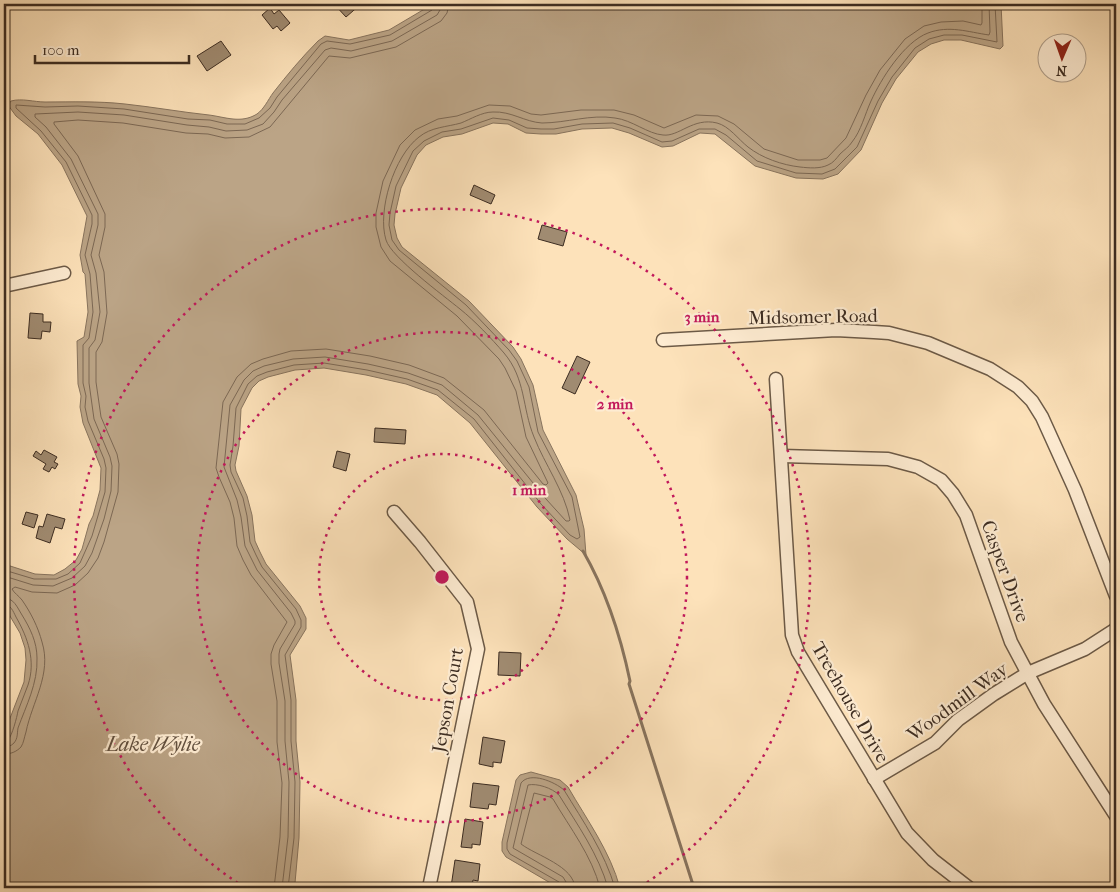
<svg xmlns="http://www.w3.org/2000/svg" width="1120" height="892" viewBox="0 0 1120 892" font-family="'IM FELL French Canon',serif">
<rect width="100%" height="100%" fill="#fde2ba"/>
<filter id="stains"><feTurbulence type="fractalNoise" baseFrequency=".004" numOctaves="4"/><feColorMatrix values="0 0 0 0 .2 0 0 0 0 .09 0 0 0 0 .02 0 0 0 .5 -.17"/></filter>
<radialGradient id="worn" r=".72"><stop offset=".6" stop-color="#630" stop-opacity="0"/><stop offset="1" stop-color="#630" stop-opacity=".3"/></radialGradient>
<!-- water -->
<g fill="#bba486" stroke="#88745e">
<path d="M433,4H1001L1003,46L1000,49L961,40H944L931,44L918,52L896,79L882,103L861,150L838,174L823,179L796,178L755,166L715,134L700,133L673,146L662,147L629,133L612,128L582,129L556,134H541L526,133L508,124L493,123L462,134L443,137L426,145L417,155L401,188L395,214L394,225L397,238L402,247L469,301L513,347L521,359L533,385L543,430L576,495L584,529L586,555L567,539L537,507L470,423L437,395L406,384L366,375L324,368L295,370L268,377L259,381L252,388L241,409L239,446L235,465L236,471L247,496L252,515L255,541L260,552L266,564L300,606L306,618V629L290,655L296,700V741L300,782L299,838L295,883L293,888H4V741L7,734V726L24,682L26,660L25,648L20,633L4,606V564L35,574L54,575L65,569L76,560L82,549L89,524L93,516L100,490L101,468L83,423L80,407L81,396L78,384L77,341L84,337L88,312L85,274L83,272L80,255L87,216L62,165L38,134L16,116L8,105L11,101C22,98 34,102 45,102C72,102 98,101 125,104C153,107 181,112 209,115C225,117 241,124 257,114C264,109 268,100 273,93C287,75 302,57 318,41L325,36L349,40L389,30Z"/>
<path d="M531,772L560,780L568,787C587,820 610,851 620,888H559L506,857L502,851V842L516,780L520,775Z"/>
</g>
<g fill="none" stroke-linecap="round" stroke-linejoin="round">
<!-- shore -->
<g stroke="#7c6854" stroke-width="1">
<path d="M4,570L34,579H56L68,574L80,563L92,536L105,492L106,468L104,459L88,421L85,407L86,396L83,383V345L89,338L93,312L90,274L85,255L92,224V215L66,162L41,131L16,108V105L45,107L78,106L124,109L188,119L210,120L227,124H245L259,118L270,108L277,97L321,44L327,41L350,44L390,35L432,10L435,4"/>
<path d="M4,576L33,585L53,586L72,578L85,566L92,553L104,519L111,491L112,466L110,457L94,419L89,383V348L95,340L100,312L96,273L91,255L98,225V214L71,159L46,127L35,117V114L78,112L124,115L187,125L209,127L226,131L247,130L263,124L274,112L282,100L325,50L331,48L351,51L392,41L437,15L440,10L441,4"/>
<path d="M4,598C14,598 17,607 22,615C30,628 37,642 37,658C38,683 26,706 18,728C17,734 18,738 14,743C11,746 8,747 4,747"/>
<path d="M4,604C11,605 13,611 16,617C28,638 36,661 28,685C25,694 21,702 18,711C17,717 12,736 8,740L4,741"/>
<path d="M4,754C11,754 16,752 21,747C24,742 24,738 26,732C32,702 52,674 42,642C38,627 31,613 22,600C19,596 14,593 12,589L15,587L32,592L57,593L75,585L88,573L98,558L104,542L118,492L119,464L117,454L101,417L96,382V352L102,342L107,313L104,272L99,255L105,227V214L78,156L54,124V122L78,120L123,123L186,133L208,134L225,138L249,137L270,127L329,56L350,58L396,47L441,21L447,13L449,4"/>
<path d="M274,888L280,837L282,783L277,742V701L271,664V654L274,645L287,622L251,575L243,560L237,546L234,518L230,502L219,477L216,468L223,402L237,377L251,364L263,359L291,351L326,349L370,356L409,365L444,378L484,410L543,484L546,485L548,483L526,437L516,391L505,368L499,359L457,316L390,261L381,247L376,227V213L383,181L400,145L415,130L438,119L457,116L489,105L510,106L531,114L541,115L581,110H614L634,115L664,128L696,115L718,116L734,124L764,149L798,160H820L827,158L846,138L866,95L880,70L905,39L924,26L941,22L963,21L981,25L982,23V4"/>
<path d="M282,888L288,837L289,782L285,741V701L279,663V654L280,649L295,624V621L291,613L257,570L245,546L241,517L237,500L224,467L230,405L244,380L253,371L264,366L293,359L325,357L368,364L408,373L442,385L478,415L546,499L566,521H569L570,520C564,490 545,465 534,437C522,408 526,379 504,353C491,338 475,321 460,309C444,296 391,257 386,240C377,211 394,156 419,137C431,127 447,127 461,123C471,119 482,112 493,112C511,111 525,122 542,123C566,123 591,114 615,118C632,120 648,134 663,135C679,137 693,117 717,123C729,126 738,139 748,147C762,158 782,165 800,167C809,168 820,169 828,165C833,163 836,159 840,154C844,150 849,147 852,142C861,131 865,114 871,101C881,79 904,42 928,33C949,25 968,32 989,35L990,32L989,4"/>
<path d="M288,888L294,838L295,782L291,741V700L285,655L301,627V620L296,609L262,567L256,555L250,542L247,516L243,498L231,472L230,465L233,446L236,408L248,384L257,376L267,372L294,365L324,363L367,370L407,379L438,390L474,419L541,504L570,535L577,539L580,537L572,497L538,432L529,387L517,361L509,350L466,305L399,250L392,240L389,225L390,213L396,186L413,151L424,141L442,132L461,129L493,118L509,120L527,128L541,129H554L582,124L613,123L630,128L662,142L672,141L699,129H715L726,135L757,161L796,173L822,174L835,169L857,147L878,101L892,77L915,48L929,39L944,35H962L997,42L995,4"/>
<path d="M561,888L559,882L510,854L507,849V843L521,783C530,771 555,782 564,790C583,821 605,853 615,888"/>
<path d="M567,888L566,882L563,877L513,848L528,785C537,783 552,788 559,795C577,824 599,855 608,888"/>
<path d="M575,888C574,866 537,856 521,844L534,793L550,797L553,799C570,828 592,856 600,888"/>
</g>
<!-- stream -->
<path stroke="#88745e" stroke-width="3" d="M583,551C605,589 621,638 630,681L629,684L694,888"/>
</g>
<!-- building -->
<g fill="#a08b71" stroke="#3c2c21">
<path d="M334,4H361L346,17Z"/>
<path d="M270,8L274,14L279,10L290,23L281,31L277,26L273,29L262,15Z"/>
<path d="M221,41L231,55L207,71L197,56Z"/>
<path d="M474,185L495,195L491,204L470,195Z"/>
<path d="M542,225L567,232L563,246L538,239Z"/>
<path d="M30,313L43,314V322H51L50,332L42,331L41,339L28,338Z"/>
<path d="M577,356L590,362L575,394L562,388Z"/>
<path d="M375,428L406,430L405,444L374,442Z"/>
<path d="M44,450L57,457L54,462L58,464L55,469L52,467L49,472L43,469L46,464L33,456L36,451L41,455Z"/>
<path d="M337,451L350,454L346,471L333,467Z"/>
<path d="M26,512L38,515L34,528L22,524Z"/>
<path d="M47,514L65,519L62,529L55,527L50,543L36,538L39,526L43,527Z"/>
<path d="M499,652L521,653L520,676L498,675Z"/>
<path d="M483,737L505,741L501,763L493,762V767L479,764Z"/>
<path d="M473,783L499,786L496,805L489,804L488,809L470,807Z"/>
<path d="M465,819L483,822L480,845L472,844V848L461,847Z"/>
<path d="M455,860L480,864L478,881L473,880L472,886L466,885L465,888L451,887Z"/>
</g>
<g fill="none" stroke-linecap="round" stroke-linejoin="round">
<!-- minor casing -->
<g stroke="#6c5a47" stroke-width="15">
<g id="minor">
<path d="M4,286L64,273"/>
<path d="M663,340L836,330L874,332L889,333L928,343L990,369L1018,387L1032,401L1042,417L1075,490L1116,596"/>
<path d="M776,379L792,635L798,652L907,833L933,860L969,888"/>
<path d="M782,456L888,459L918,467L941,480L953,494L966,515L1011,642L1044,704L1116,816"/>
<path d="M394,512L420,542L467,602L478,649L429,888"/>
<path d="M874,779L935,743L958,720L994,694L1028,673L1085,649L1116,629"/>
</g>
</g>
<!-- minor -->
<use href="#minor" stroke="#feecd2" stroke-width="12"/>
</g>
<!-- distance rings -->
<g fill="none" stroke="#c2185b" stroke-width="2.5" stroke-dasharray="2.5 5">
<circle cx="442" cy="577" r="123"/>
<circle cx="442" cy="577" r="245"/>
<path d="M244 887A368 368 0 1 1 640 887"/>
</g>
<g text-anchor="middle" stroke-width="4.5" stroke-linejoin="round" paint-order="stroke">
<!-- street labels -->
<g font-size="19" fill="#3c2c21" stroke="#feecd2">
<text transform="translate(813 316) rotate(-1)" y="7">Midsomer Road</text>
<text transform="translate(1006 571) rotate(70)" y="7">Casper Drive</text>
<text transform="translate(447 700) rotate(-80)" y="7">Jepson Court</text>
<text transform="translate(957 701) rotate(-36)" y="7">Woodmill Way</text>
<text transform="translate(851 702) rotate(60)" y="7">Treehouse Drive</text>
</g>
<!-- water labels -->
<g font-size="20" font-style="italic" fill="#62503f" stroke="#feecd2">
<text x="153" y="751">Lake Wylie</text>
</g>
</g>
<circle cx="442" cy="577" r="8" fill="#c2185b" stroke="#feecd2" stroke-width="2.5"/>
<g font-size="15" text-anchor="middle" font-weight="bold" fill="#c2185b" stroke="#feecd2" stroke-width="4.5" stroke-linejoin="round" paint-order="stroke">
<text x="702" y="322">3 min</text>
<text x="615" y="409">2 min</text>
<text x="529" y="495">1 min</text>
</g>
<!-- margin -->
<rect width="1120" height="892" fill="none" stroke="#fde2ba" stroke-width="20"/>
<rect x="5" y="5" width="1110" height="882" fill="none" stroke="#3c2c21" stroke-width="2.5"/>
<rect x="10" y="10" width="1100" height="872" fill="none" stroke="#3c2c21"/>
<!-- north arrow -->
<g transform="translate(1062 58) rotate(182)"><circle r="24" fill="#feecd2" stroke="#b09f8b"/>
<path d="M0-4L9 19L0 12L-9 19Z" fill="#8f2418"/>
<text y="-8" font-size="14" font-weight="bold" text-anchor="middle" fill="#3c2c21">N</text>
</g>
<!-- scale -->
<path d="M35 55v8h154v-8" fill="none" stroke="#3c2c21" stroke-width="2.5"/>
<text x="42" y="55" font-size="15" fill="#3c2c21" stroke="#feecd2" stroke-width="4" paint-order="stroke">100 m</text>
<rect width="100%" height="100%" filter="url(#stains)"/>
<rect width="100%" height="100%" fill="url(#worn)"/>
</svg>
